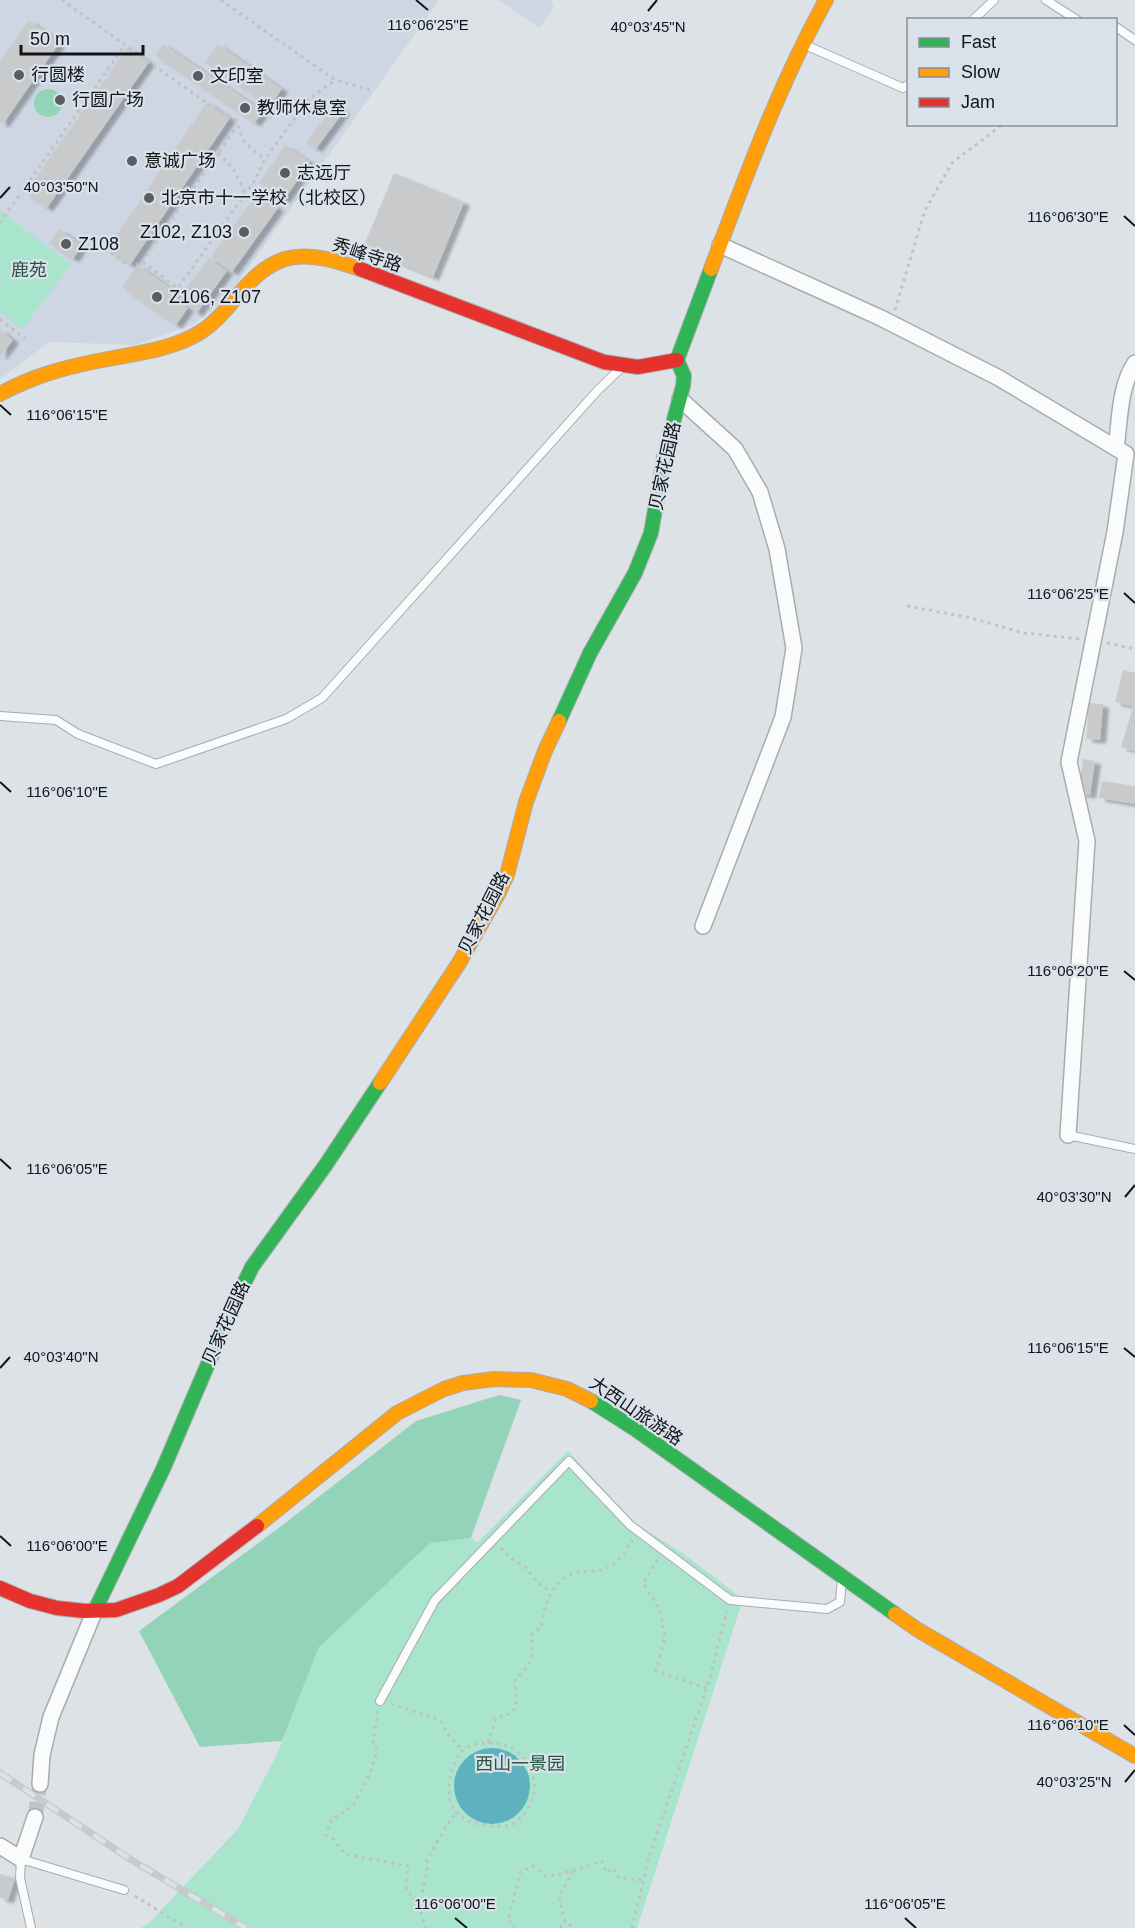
<svg xmlns="http://www.w3.org/2000/svg" width="1135" height="1928" viewBox="0 0 1135 1928" font-family="Helvetica,'Noto Sans SC',sans-serif">
<defs>
<filter id="shadow"><feDropShadow dx="6" dy="3.5" stdDeviation="1.5" flood-color="#0004"/></filter>
</defs>
<rect width="100%" height="100%" fill="#dde2e7"/>
<!-- built -->
<g fill="#cdd6e2">
<path d="M0,0H439L227,298L194,324L135,345L49,342L0,379Z"/>
<path d="M499,0H553L551,2L554,8L539,28Z"/>
</g>
<!-- green -->
<g fill="#a9e4cc">
<path d="M0,210L71,265L22,329L0,312Z"/>
<path d="M568,1451L635,1523L682,1553L743,1599L637,1928H141L149,1923L238,1829L278,1752L319,1647L430,1542L471,1538L477,1543Z"/>
</g>
<!-- forest -->
<g fill="#92d3ba">
<circle cx="48" cy="103" r="14"/>
<path d="M499,1395L521,1400L471,1538L430,1543L319,1647L282,1741L200,1747L139,1631L280,1527L416,1421Z"/>
</g>
<!-- water -->
<circle fill="#5eb2c0" cx="492" cy="1786" r="38"/>
<!-- building -->
<g fill="#c9cacc" filter="url(#shadow)">
<path d="M29,20L60,42L3,124L0,122V61Z"/>
<path d="M163,44L263,111L255,123L155,55Z"/>
<path d="M218,44L282,89L270,106L205,62Z"/>
<path d="M128,47L149,62L47,208L25,193Z"/>
<path d="M207,102L230,118L130,265L107,249Z"/>
<path d="M335,104L344,111L316,149L306,142Z"/>
<path d="M285,145L310,162L284,200L259,183Z"/>
<path d="M394,173L464,202L433,277L363,248Z"/>
<path d="M257,193L278,208L232,272L211,257Z"/>
<path d="M59,229L82,245L73,259L49,243Z"/>
<path d="M209,258L227,271L197,313L179,299Z"/>
<path d="M138,265L180,295L177,300L188,308L176,325L122,287Z"/>
<path d="M0,329L13,340L0,357Z"/>
<path d="M1123,670L1135,673V707L1115,702Z"/>
<path d="M1089,703L1103,704L1100,740L1086,739Z"/>
<path d="M1133,707L1135,708V751L1121,747Z"/>
<path d="M1083,759L1095,761L1090,795L1079,793Z"/>
<path d="M1102,781L1135,786V804L1099,798Z"/>
<path d="M0,1874L15,1878L8,1900L0,1898Z"/>
</g>
<g fill="none" stroke-linecap="round" stroke-linejoin="round">
<!-- street-tunnel -->
<path stroke="#bfc3c8" stroke-width="15" stroke-dasharray="15 8" stroke-linecap="butt" d="M35,1817L40,1784"/>
<!-- lane casing -->
<g stroke="#a8acb0" stroke-width="10">
<g id="lane">
<path d="M1046,0L1077,20"/>
<path d="M973,20L994,0"/>
<path d="M1116,27L1135,40"/>
<path d="M803,44L903,88L908,85"/>
<path d="M0,716L56,720L78,734L156,764L286,719L322,698L598,390L621,368"/>
<path d="M1068,1135L1135,1149"/>
<path d="M380,1701L435,1600L569,1461L630,1525L730,1600L827,1609L840,1602L842,1579"/>
<path d="M31,1928L20,1878L21,1859L124,1890"/>
</g>
</g>
<!-- street casing -->
<g stroke="#a8acb0" stroke-width="18">
<g id="street">
<path d="M720,245L881,318L999,378L1126,454L1115,532L1069,762L1087,841L1068,1135"/>
<path d="M680,399L735,449L760,492L777,549L794,648L783,717L703,926"/>
<path d="M1116,448C1120,421 1119,387 1135,363"/>
<path d="M40,1784L42,1755L51,1717L95,1610"/>
<path d="M0,1846L21,1859L35,1817"/>
</g>
</g>
<!-- fast casing -->
<g stroke="#a8acb0" stroke-width="16">
<g id="fast">
<path d="M559,721L590,653L635,573L651,533L664,457L683,386L684,376L677,360L711,269"/>
<path d="M591,1401L635,1429L895,1614"/>
<path d="M95,1610L163,1469L231,1310L252,1267L325,1166L380,1083"/>
</g>
</g>
<!-- slow casing -->
<g stroke="#a8acb0" stroke-width="16">
<g id="slow">
<path d="M711,269C745,178 779,85 826,0"/>
<path d="M0,394C34,375 70,366 108,359C139,353 172,349 199,333C232,313 247,271 285,259C309,252 337,261 360,269"/>
<path d="M380,1083L459,963L498,894L507,875L526,802L545,751L559,721"/>
<path d="M257,1526L397,1413L444,1389L463,1383L494,1379L531,1380L567,1389L591,1401"/>
<path d="M895,1614L918,1630L1135,1756"/>
</g>
</g>
<!-- jam casing -->
<g stroke="#a8acb0" stroke-width="16">
<g id="jam">
<path d="M360,269L604,362L638,367L677,360"/>
<path d="M0,1588L30,1601L57,1608L85,1611L116,1610L159,1595L178,1586L257,1526"/>
</g>
</g>
<!-- path -->
<g stroke="#c0c1c2" stroke-width="3" stroke-dasharray="3 4.5" stroke-linecap="butt">
<path d="M62,0L211,106L237,121C242,142 247,146 265,159"/>
<path d="M221,0L335,80L374,91"/>
<path d="M218,153L233,168L245,193"/>
<path d="M0,223L125,45"/>
<path d="M106,241L105,249L132,267L142,262L178,288L255,180L265,159L309,99L335,80"/>
<path d="M142,262L237,126"/>
<path d="M895,310L925,210L952,163L1003,124"/>
<path d="M0,319L25,339"/>
<path d="M907,606L967,617L1024,633L1080,639"/>
<path d="M1107,643L1135,649"/>
<path d="M501,1548L509,1557L526,1568L537,1582L551,1592"/>
<path d="M658,1560L643,1583L660,1610L665,1637L656,1671L706,1688"/>
<path d="M391,1704L440,1720L447,1733L462,1750"/>
<path d="M378,1711L373,1741L377,1751L370,1773L353,1806L332,1819L326,1835L333,1839L345,1854L408,1866L406,1888L419,1907L426,1928"/>
<path d="M488,1743L496,1718L510,1714L516,1707L515,1681C531,1662 535,1661 531,1635L541,1628C545,1605 550,1581 575,1573C586,1570 598,1572 608,1568C618,1564 626,1549 632,1540"/>
<path d="M497,1743C502,1745 510,1746 514,1749C537,1765 542,1796 522,1816C519,1819 516,1823 512,1824C496,1830 462,1824 453,1808C444,1793 451,1763 462,1751C470,1743 486,1743 497,1743Z"/>
<path d="M573,1871L559,1896L565,1922L575,1928"/>
<path d="M135,1896L187,1928"/>
<path d="M419,1907L427,1870V1860L448,1823L457,1812"/>
<path d="M514,1928V1923L508,1921L520,1872L533,1866L546,1876L562,1874L602,1861L607,1873L613,1868L619,1878L643,1880"/>
<path d="M560,1928L565,1922"/>
<path d="M632,1928L649,1857L710,1678L727,1611"/>
</g>
<!-- lane -->
<use href="#lane" stroke="#fafbfb" stroke-width="8"/>
<!-- street -->
<use href="#street" stroke="#fafbfb" stroke-width="15"/>
<!-- fast -->
<use href="#fast" stroke="#30b455" stroke-width="14"/>
<!-- slow -->
<use href="#slow" stroke="#ff9f0a" stroke-width="14"/>
<!-- jam -->
<use href="#jam" stroke="#e5322d" stroke-width="14"/>
<!-- rail casing -->
<g stroke="#c8c9cb" stroke-width="7">
<path id="rail" d="M0,1773L130,1859L246,1928"/>
</g>
<!-- rail -->
<use href="#rail" stroke="#d9e1eb" stroke-width="4.5" stroke-dasharray="14" stroke-linecap="butt"/>
</g>
<!-- ticks -->
<path fill="none" stroke="#121418" stroke-width="2" d="M416,0L428,10M648,11L657,0M0,198L10,187M1124,216L1135,226M0,405L11,415M1124,593L1135,603M0,782L11,792M1124,971L1135,980M0,1159L11,1169M1125,1197L1135,1185M1124,1348L1135,1357M0,1368L10,1357M0,1536L11,1546M1124,1725L1135,1735M1125,1782L1135,1770M455,1918L467,1928M905,1918L916,1928"/>
<!-- markers -->
<g fill="#595c60" stroke="#d9e1eb" stroke-width="2">
<circle cx="19" cy="75" r="6"/>
<circle cx="198" cy="76" r="6"/>
<circle cx="60" cy="100" r="6"/>
<circle cx="245" cy="108" r="6"/>
<circle cx="132" cy="161" r="6"/>
<circle cx="285" cy="173" r="6"/>
<circle cx="149" cy="198" r="6"/>
<circle cx="244" cy="232" r="6"/>
<circle cx="66" cy="244" r="6"/>
<circle cx="157" cy="297" r="6"/>
</g>
<g text-anchor="middle" stroke-width="4.5" stroke-linejoin="round" paint-order="stroke">
<!-- poi labels -->
<g font-size="18" fill="#121418" stroke="#d9e1eb" text-anchor="start">
<text x="31" y="81">行圆楼</text>
<text x="210" y="82">文印室</text>
<text x="72" y="106">行圆广场</text>
<text x="257" y="114">教师休息室</text>
<text x="144" y="167">意诚广场</text>
<text x="297" y="179">志远厅</text>
<text x="161" y="204">北京市十一学校（北校区）</text>
<text x="232" y="238" text-anchor="end">Z102, Z103</text>
<text x="78" y="250">Z108</text>
<text x="169" y="303">Z106, Z107</text>
</g>
<!-- street labels -->
<g font-size="18" fill="#121418" stroke="#d9e1eb">
<text transform="translate(367 255) rotate(18)" y="6">秀峰寺路</text>
<text transform="translate(665 466) rotate(-78)" y="6">贝家花园路</text>
<text transform="translate(484 913) rotate(-63)" y="6">贝家花园路</text>
<text transform="translate(226 1323) rotate(-66)" y="6">贝家花园路</text>
<text transform="translate(636 1411) rotate(34)" y="6">大西山旅游路</text>
</g>
<!-- park labels -->
<g font-size="18" fill="#26543f" stroke="#d9e1eb">
<text x="29" y="276">鹿苑</text>
<text x="520" y="1770">西山一景园</text>
</g>
</g>
<g font-size="15" text-anchor="middle" fill="#121418" stroke="#d9e1eb" stroke-width="4.5" stroke-linejoin="round" paint-order="stroke">
<text x="428" y="30">116°06'25"E</text>
<text x="648" y="32">40°03'45"N</text>
<text x="61" y="192">40°03'50"N</text>
<text x="1068" y="222">116°06'30"E</text>
<text x="67" y="420">116°06'15"E</text>
<text x="1068" y="599">116°06'25"E</text>
<text x="67" y="797">116°06'10"E</text>
<text x="1068" y="976">116°06'20"E</text>
<text x="67" y="1174">116°06'05"E</text>
<text x="1074" y="1202">40°03'30"N</text>
<text x="1068" y="1353">116°06'15"E</text>
<text x="61" y="1362">40°03'40"N</text>
<text x="67" y="1551">116°06'00"E</text>
<text x="1068" y="1730">116°06'10"E</text>
<text x="1074" y="1787">40°03'25"N</text>
<text x="455" y="1909">116°06'00"E</text>
<text x="905" y="1909">116°06'05"E</text>
</g>
<!-- legend -->
<rect x="907" y="18" width="210" height="108" fill="#d9e1eb" stroke="#898f97" stroke-width="1.5"/>
<rect x="919" y="38" width="30" height="9" fill="#30b455" stroke="#898f97" stroke-width="1.5"/>
<text x="961" y="48" font-size="18" fill="#121418">Fast</text>
<rect x="919" y="68" width="30" height="9" fill="#ff9f0a" stroke="#898f97" stroke-width="1.5"/>
<text x="961" y="78" font-size="18" fill="#121418">Slow</text>
<rect x="919" y="98" width="30" height="9" fill="#e5322d" stroke="#898f97" stroke-width="1.5"/>
<text x="961" y="108" font-size="18" fill="#121418">Jam</text>
<!-- scale -->
<path d="M21 45v9h122v-9" fill="none" stroke="#121418" stroke-width="3"/>
<text x="30" y="45" font-size="18" fill="#121418" stroke="#d9e1eb" stroke-width="4.5" paint-order="stroke">50 m</text>
</svg>
